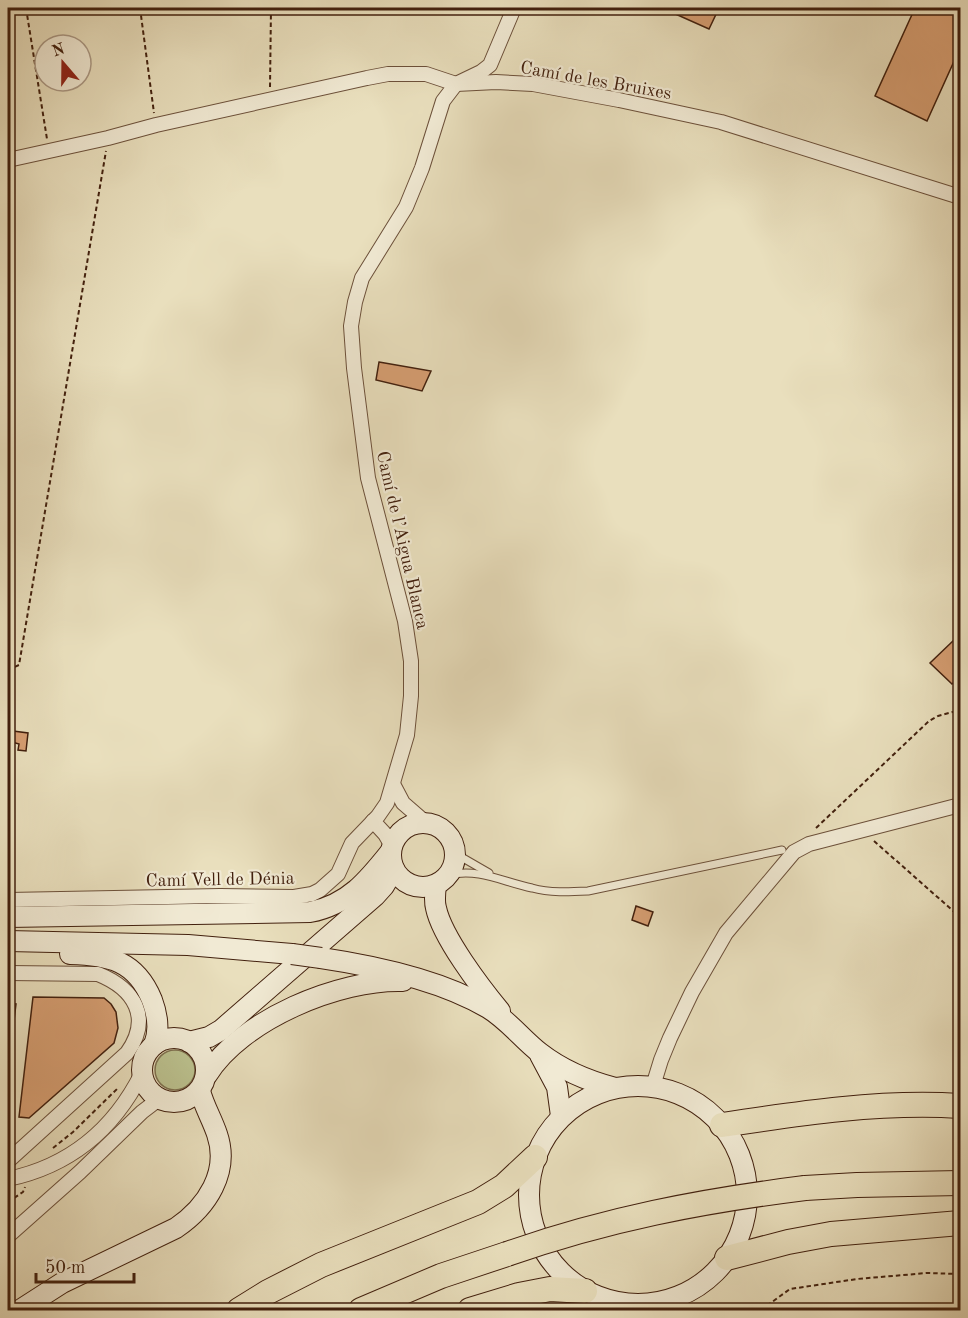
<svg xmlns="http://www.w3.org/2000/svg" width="968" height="1318" viewBox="0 0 968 1318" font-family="'Old Standard TT',serif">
<rect width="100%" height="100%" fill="#e9dfbd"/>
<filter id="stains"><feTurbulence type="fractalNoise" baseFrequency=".00333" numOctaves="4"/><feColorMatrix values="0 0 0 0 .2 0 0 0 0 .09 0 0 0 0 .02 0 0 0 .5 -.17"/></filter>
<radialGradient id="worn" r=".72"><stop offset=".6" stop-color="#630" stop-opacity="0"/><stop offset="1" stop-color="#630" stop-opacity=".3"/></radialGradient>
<!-- green -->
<circle fill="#bbc18e" stroke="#7e704e" stroke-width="1.5" cx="175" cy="1070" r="20"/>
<!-- building -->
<g fill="#d69e72" stroke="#42200e" stroke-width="1.5">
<path d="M662,8H719L709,29Z"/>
<path d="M915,8H960V48L927,121L875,96Z"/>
<path d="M379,362L431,371L422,391L376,380Z"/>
<path d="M955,639L960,644V680L959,678L952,684L930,663Z"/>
<path d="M13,731L28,733L26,751L18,750L19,744L12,742Z"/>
<path d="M636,906L653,912L648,926L632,920Z"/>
<path d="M33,997L104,998L111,1004L116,1012L118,1028L114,1043L29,1118L19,1117Z"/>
<path d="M8,1003L16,1004L9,1061H13L11,1080L8,1079Z"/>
</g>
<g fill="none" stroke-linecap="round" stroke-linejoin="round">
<!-- lane casing -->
<g stroke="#6c503a" stroke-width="9">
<g id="lane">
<path d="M456,851L463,858L489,873"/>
<path d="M449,875C479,868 503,882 532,888C550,893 569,892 588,891L782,850"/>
</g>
</g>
<!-- street casing -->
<g stroke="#6c503a" stroke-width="16">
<g id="street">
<path d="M8,160L108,138L156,125L367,78L388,74H426L456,84L496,82L533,84L619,100L721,122L960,197"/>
<path d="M393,784L403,803L426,823"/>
<path d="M373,821L385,834L392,846"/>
<path d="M8,900L220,896L294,897L312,894L320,890L338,874L352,843L378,816L387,803L407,735L411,696V661L405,621L368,478L354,368L351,326L355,302L362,278L406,207L422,168L443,101L456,84L481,72L490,65L514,8"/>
<path d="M8,973L98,974C135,989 152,1018 127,1053L8,1161"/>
<path d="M653,1086L661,1060L670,1038L692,992L726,933L794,852L809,844L960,805"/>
<path d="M8,1179C70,1166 114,1129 142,1073"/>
<path d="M8,1236L80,1172L142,1112L159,1099"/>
</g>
</g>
<!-- secondary casing -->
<g stroke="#42200e" stroke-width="22">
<g id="secondary">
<circle cx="423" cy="855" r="32"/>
<path d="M436,885C435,893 434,901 436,908C442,937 481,988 500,1011"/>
<path d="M8,917L310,912C348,905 368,880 391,851"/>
<path d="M8,941L188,945L292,954"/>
<path d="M70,954C110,955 136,961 152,1000C158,1016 160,1030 154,1045"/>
<path d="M321,958C375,966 441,980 488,1008C508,1020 522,1039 540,1053C562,1070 588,1081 615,1088"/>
<circle cx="174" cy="1070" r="32"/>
<path d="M189,1042L209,1037L221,1030L375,896L384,886L394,869"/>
<path d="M540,1055L557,1087L561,1116"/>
<path d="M207,1075C241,1020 339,979 403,981"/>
<circle cx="638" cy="1195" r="109"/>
<path d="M20,1310L62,1283L176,1228C207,1207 230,1172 217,1134C212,1119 204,1106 200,1091"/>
</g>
</g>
<!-- highway casing -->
<g stroke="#42200e" stroke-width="26">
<g id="highway">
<path d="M722,1125C801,1113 881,1101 960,1106"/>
<path d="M805,1188L857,1185L960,1183"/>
<path d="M727,1258L788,1242L831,1234L960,1223"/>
<path d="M239,1310L268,1292L321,1265L478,1202L504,1186L535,1157"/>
<path d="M361,1310L441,1276L507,1254"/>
<path d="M470,1310L519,1295L550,1289L585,1291"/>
</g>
</g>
<!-- path -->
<g stroke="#42200e" stroke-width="2" stroke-dasharray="4.5 3" stroke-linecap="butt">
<path d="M26,8L47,139"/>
<path d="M140,8L154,113"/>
<path d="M270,87L271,8"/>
<path d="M8,670L19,665L106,151"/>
<path d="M816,828L929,721L938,716L960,710"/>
<path d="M874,841L960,917"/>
<path d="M53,1148L73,1132L117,1089"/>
<path d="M8,1202L23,1192L25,1187"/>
<path d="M658,1303L661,1310"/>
<path d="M761,1310L790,1289L857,1279L927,1273L960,1274"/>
</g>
<!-- lane -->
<use href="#lane" stroke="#f1ead4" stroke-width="7"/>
<!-- street -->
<use href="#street" stroke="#f1ead4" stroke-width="14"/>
<!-- secondary -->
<use href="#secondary" stroke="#f1ead4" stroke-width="20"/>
<!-- highway -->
<use href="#highway" stroke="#e9dfbd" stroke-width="24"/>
<!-- secondary-bridge casing -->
<g stroke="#42200e" stroke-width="22" stroke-linecap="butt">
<path id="secondary-bridge" d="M292,954L321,958"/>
</g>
<!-- highway-bridge casing -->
<g stroke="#42200e" stroke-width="26" stroke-linecap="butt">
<path id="highway-bridge" d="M507,1254C607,1219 701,1201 805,1188"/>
</g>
<!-- secondary-bridge -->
<use href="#secondary-bridge" stroke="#f1ead4" stroke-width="20"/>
<!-- highway-bridge -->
<use href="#highway-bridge" stroke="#e9dfbd" stroke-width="24"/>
</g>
<g text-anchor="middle" stroke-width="4.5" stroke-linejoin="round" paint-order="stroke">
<!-- street labels -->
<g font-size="18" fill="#42200e" stroke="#f1ead4">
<text transform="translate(596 80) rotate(10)" y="6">Camí de les Bruixes</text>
<text transform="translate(403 540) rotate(77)" y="6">Camí de l’Aigua Blanca</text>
<text transform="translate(220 879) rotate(-1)" y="6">Camí Vell de Dénia</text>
</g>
</g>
<!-- margin -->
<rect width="968" height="1318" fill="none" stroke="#e9dfbd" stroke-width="30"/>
<rect x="9" y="9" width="950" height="1300" fill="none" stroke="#42200e" stroke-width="3"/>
<rect x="15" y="15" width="938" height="1288" fill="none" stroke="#42200e" stroke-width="1.5"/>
<!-- north arrow -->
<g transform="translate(63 63) rotate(340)"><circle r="28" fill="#f1ead4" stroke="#ab9985" stroke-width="1.5"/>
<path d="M0-4.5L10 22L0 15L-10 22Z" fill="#8f2418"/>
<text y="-9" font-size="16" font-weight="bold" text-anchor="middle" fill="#42200e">N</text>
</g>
<!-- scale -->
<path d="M36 1273v9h98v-9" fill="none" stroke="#42200e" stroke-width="3"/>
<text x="45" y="1273" font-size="18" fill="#42200e" stroke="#f1ead4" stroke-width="4.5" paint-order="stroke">50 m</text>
<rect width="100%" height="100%" filter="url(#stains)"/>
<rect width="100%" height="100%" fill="url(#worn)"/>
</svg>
